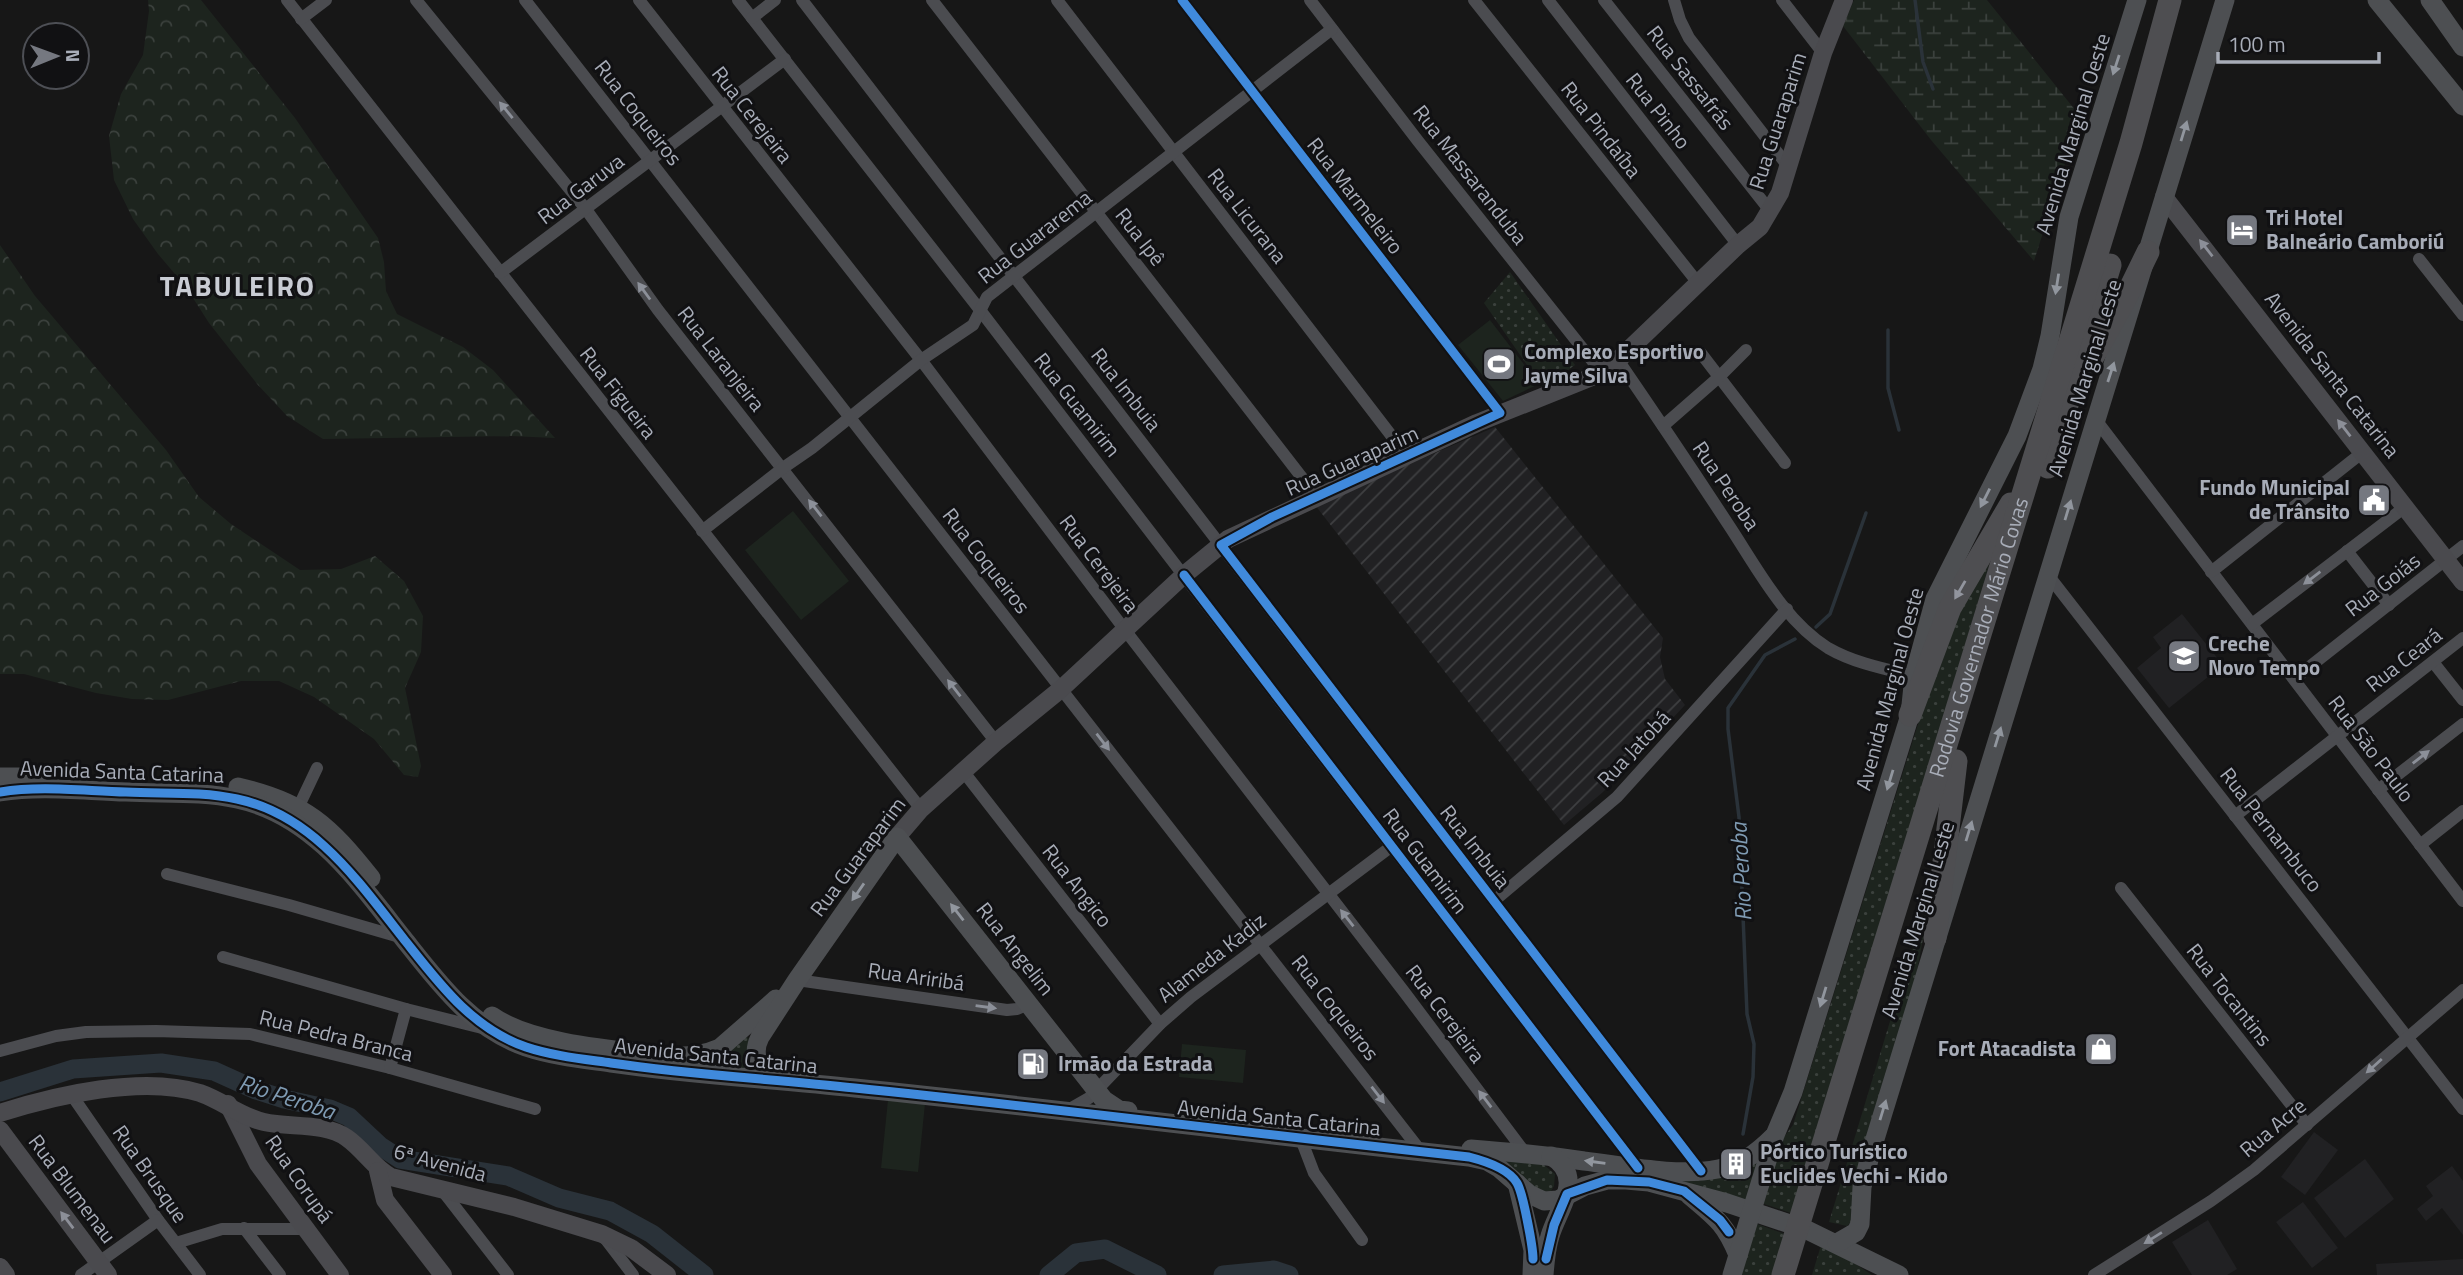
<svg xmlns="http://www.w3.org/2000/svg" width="2463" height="1275" viewBox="0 0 2463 1275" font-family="'Titillium Web',sans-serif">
<defs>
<pattern id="industrial-furrows" width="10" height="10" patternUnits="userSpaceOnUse" patternTransform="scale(1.75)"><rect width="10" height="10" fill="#212123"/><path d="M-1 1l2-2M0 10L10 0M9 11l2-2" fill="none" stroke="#3e3f41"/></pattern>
<pattern id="grass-dots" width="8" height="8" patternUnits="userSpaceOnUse" patternTransform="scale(1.75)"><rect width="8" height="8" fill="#1d241e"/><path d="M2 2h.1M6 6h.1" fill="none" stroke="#3b413d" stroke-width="1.8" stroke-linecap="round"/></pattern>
<pattern id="forest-crowns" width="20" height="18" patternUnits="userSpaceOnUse" patternTransform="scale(1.75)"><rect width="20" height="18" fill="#1d241e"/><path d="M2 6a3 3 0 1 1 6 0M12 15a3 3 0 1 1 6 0" fill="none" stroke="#3b413d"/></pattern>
<pattern id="wetland-marsh" width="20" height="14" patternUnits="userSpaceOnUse" patternTransform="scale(1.75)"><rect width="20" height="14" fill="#1d241e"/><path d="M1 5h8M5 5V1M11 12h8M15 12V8" fill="none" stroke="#3b413d"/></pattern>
</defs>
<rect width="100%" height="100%" fill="#171717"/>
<!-- built -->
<g fill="#212123">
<path d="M2182,614L2223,665L2169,708L2137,668L2161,648L2153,637Z"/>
<path d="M2314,1132L2338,1150L2305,1195L2281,1177Z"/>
<path d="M2365,1159L2394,1199L2345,1238L2314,1198Z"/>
<path d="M2452,1166L2463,1181V1235L2442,1208L2426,1221L2417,1209L2433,1196L2426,1186Z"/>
<path d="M2303,1202L2338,1248L2312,1268L2276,1222Z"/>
<path d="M2208,1220L2237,1269L2227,1275H2192L2172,1242Z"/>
<path d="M2463,1259V1275H2377L2376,1264Z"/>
</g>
<!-- industrial -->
<path fill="url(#industrial-furrows)" d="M1495,427L1663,638L1660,657L1665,679L1685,705L1603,792L1564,825L1315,505Z"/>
<!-- grass -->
<g fill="url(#grass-dots)">
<path d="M1510,272L1575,365L1543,388L1484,303Z"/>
<path d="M1995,545L1794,1214L1761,1203L1778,1145L1793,1125L1948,628Z"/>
<path d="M1936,870L1916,976L1856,1218L1847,1226L1829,1222Z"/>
<path d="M746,1036L753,1042L745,1052L744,1061L752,1073L685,1065Z"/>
<path d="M1498,1159L1544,1165L1555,1174L1554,1186L1551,1191L1538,1193Z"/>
<path d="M1761,1159L1749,1201L1680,1181Z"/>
<path d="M1746,1220L1785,1234L1772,1275H1741Z"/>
<path d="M1822,1242L1872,1275H1812Z"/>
</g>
<!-- forest -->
<g fill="url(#forest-crowns)">
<path d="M148,0H201L295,118L378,238L384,262L386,291L397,314L463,347L493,370L555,438L511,436L323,439L287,416L258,385L209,323L186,287L158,254L133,219L114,180L109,136L121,94L143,55L149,11Z"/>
<path d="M0,245L35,296L166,450L199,497L231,524L300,570L341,569L375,556L404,581L423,616L421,652L405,688L421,766L418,777L404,775L374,739L314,697L279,681H241L168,700L132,699L96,693L24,674H0Z"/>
</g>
<!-- wetland -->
<path fill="url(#wetland-marsh)" d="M1854,0H1987L2080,116L2034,261L1931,140L1843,26Z"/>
<!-- park -->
<g fill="#1d241e">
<path d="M1490,320L1539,384L1503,401L1458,345Z"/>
<path d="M793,511L849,581L801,620L745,550Z"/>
<path d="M1182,1044L1246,1050L1243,1083L1179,1077Z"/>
<path d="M888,1100L925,1104L918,1172L881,1168Z"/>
</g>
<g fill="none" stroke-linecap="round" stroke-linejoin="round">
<!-- stream -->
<g stroke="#2a3239" stroke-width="3.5">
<path d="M1915,0L1923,62L1933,89"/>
<path d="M1888,330V388L1899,430"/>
<path d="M1816,627L1830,614L1866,513"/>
<path d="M1743,1134L1753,1077L1754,1044L1747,1014L1739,817L1728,729V708L1765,655L1795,639"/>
</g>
<!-- river -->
<g stroke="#2a3239" stroke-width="19">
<path d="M0,1092L73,1069L161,1063L214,1071L256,1090L284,1099L330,1109L349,1117L380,1146L400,1159L508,1176L559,1198L610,1211L652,1234L704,1275"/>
<path d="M1049,1275L1076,1253L1105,1249L1157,1275"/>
<path d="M1223,1275L1274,1270L1289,1275"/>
</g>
<!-- street -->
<g stroke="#4b4c50" stroke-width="12">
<path d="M287,0L921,809"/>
<path d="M416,0L585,208L658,310L996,742"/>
<path d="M525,0L1416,1145"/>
<path d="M639,0L921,360L1125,630L1405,993L1526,1154"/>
<path d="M738,0L980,310L1638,1168"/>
<path d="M802,0L1701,1171"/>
<path d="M932,0L1317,497"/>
<path d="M1057,0L1407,456"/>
<path d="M1182,0L1500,413"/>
<path d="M1310,0L1418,141L1602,373"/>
<path d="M1474,0L1698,283"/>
<path d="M1548,0L1738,245"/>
<path d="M1604,0L1771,212"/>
<path d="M1674,0L1680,20L1689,38L1787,165"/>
<path d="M1782,0L1823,53"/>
<path d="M752,18L775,0"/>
<path d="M301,19L326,0"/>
<path d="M2419,259L2463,315"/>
<path d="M500,273L785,59"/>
<path d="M1700,352L1785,463"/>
<path d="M1618,360C1655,414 1692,469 1728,524C1756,566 1784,621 1828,648C1854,663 1885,669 1914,676"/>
<path d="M2096,420L2463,901"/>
<path d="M1663,426L1719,377L1746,350"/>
<path d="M702,531L783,468L812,448L921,360L973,325L987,297L1332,29"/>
<path d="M2347,551L2389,605"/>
<path d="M2211,572L2363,452"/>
<path d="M2048,575L2463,1109"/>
<path d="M2252,624L2405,507"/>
<path d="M2433,662L2463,700"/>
<path d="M2294,679L2463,546"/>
<path d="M963,771L1160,1024"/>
<path d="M2378,790L2463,724"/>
<path d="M298,808L317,768"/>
<path d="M2235,816L2463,638"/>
<path d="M2420,845L2463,811"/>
<path d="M167,874L289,905L403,938"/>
<path d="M2121,888L2307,1125"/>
<path d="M1494,901L1617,797L1787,609"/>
<path d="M223,957L406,1009L482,1028"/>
<path d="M797,980L1007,1010L1017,1009L1029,1004"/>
<path d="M0,1051L56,1036L86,1032L156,1031L250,1034L390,1068L535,1109"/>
<path d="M390,1068L406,1009"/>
<path d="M71,1094L158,1220L200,1275"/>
<path d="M1068,1110L1089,1098L1160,1024L1191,997L1392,846"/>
<path d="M1301,1139L1314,1173L1362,1240"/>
<path d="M442,1190L508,1275"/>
<path d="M244,1228L280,1275"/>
<path d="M604,1237L633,1275"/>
<path d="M176,1243L222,1229H305"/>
<path d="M81,1275L158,1220"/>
<path d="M2094,1275L2211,1201L2254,1170L2463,990"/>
</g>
<!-- secondary -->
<g stroke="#4a4a4e" stroke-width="18">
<path d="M2164,197L2463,582"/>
<path d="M897,837L921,809L996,742L1061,689L1184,575L1228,539L1477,423L1602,373L1618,360L1738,245L1760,227L1780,193L1823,53L1844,0"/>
<path d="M228,1104L258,1164L340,1275"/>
<path d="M0,1113C56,1095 143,1075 200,1093C223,1101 241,1117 264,1122C289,1128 325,1122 347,1138C364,1150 373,1167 391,1177L514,1207L602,1234L631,1248L667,1275"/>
<path d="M0,1130L108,1275"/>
<path d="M378,1171L385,1200L443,1275"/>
<path d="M0,1267L6,1275"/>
</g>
<!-- primary -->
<g stroke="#4d4f52" stroke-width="19">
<path d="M2377,0L2463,106"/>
<path d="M2430,0L2463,47"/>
<path d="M0,777H37"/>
<path d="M238,787C305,802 330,826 371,878"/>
<path d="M0,792C41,785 85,791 126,792C163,794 201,791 237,799C313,815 358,881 403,938C438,982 471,1028 526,1047C553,1056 583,1059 611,1063C692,1075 774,1079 855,1088C1060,1109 1265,1135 1469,1157L1487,1161L1499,1168L1529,1194L1544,1201L1558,1200L1585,1186L1607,1180H1626L1649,1182L1727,1203L1805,1229L1899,1275"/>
<path d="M492,1016C533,1045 619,1050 669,1056C687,1057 704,1055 720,1048L776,999"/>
<path d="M771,1079C759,1065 751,1055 760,1037L797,980L897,837L1104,1100L1119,1110L1128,1111"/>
<path d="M1471,1149C1509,1152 1547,1155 1584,1161C1626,1166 1677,1177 1718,1169C1741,1165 1757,1153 1773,1137"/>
<path d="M1517,1183L1533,1250L1532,1275"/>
<path d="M1689,1195C1715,1217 1725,1223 1738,1255"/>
<path d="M1837,1243L1856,1232L1860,1224L1862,1187L1871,1152L2225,0"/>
<path d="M1544,1275C1545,1262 1546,1249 1550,1236C1558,1209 1586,1176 1551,1156"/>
<path d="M1732,1275L1775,1135L1793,1092L1910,715L1914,676L1935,599L2017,436L2042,369L2050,336L2069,217L2137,0"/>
</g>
<!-- highway -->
<g stroke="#4e4e51" stroke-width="23">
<path d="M2090,362L2125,299L2148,252"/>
<path d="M2048,467L2110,265"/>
<path d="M1910,715L1950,608L2011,504"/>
<path d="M1935,938L1956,761"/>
<path id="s1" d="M1783,1275L2131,143L2170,0"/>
</g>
<!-- cycleway casing -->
<g stroke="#111113" stroke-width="13">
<g id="cycleway">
<path d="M1182,0L1500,413L1272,517L1221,545L1701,1171"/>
<path d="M1184,575L1638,1168"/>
<path d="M0,792C41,785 85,791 126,792C163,794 201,791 237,799C313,815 358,881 403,938C438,982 471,1028 526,1047C553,1056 583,1059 611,1063C692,1075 774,1079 855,1088C1060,1109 1265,1135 1469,1157C1485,1161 1508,1168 1517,1183C1523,1193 1533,1247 1533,1259"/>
<path d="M1546,1259L1554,1225L1567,1194L1607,1180L1649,1182L1684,1191L1720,1220L1729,1232"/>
</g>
</g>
<!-- cycleway -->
<use href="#cycleway" stroke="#408adc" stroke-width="9"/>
</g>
<!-- one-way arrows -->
<defs><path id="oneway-solid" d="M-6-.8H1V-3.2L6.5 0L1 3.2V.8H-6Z" transform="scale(1.75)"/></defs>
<g fill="#91969e">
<use href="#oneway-solid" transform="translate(2116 65) rotate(108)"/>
<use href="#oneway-solid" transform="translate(2184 131) rotate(-73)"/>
<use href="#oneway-solid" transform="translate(2057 284) rotate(99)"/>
<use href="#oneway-solid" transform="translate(2111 372) rotate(-72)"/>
<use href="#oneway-solid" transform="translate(1985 498) rotate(117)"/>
<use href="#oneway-solid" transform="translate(2068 510) rotate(-73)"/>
<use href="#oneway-solid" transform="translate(1998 737) rotate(-73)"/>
<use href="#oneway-solid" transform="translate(1890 780) rotate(107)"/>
<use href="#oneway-solid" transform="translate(1969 831) rotate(-73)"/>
<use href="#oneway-solid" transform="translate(858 892) rotate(125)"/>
<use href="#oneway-solid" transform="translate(957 912) rotate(-128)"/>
<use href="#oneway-solid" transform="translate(1823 997) rotate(107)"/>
<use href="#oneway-solid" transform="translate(1883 1110) rotate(-73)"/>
<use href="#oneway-solid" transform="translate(1595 1162) rotate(-172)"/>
</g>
<g fill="#8c9099">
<use href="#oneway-solid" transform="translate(506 110) rotate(-129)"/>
<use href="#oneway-solid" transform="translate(644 291) rotate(-126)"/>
<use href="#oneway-solid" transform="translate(815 508) rotate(-128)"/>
<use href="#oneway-solid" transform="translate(2312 578) rotate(143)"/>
<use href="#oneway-solid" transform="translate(954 688) rotate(-128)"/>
<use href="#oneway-solid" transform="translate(1103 742) rotate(52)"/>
<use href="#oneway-solid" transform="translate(2421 757) rotate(-38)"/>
<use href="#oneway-solid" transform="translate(1347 918) rotate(-128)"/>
<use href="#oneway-solid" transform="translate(986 1007) rotate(8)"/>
<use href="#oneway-solid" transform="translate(2374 1066) rotate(138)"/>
<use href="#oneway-solid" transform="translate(1378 1095) rotate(52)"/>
<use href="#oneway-solid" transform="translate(1485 1099) rotate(-127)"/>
<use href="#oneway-solid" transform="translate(2153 1238) rotate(148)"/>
</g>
<g fill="#8c8f98">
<use href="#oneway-solid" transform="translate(2206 248) rotate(-128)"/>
<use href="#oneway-solid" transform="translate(2344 428) rotate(-128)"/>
<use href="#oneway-solid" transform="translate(67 1220) rotate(-127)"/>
</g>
<use fill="#92959e" href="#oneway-solid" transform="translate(1960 590) rotate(120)"/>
<!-- icons -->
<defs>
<g id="hotel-square" transform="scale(1.75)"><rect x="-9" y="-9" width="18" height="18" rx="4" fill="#757880" stroke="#111113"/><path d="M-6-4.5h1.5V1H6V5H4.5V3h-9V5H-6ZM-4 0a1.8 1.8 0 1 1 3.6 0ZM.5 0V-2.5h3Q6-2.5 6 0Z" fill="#fff"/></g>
<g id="stadium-square" transform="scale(1.75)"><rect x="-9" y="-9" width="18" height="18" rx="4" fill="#757880" stroke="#111113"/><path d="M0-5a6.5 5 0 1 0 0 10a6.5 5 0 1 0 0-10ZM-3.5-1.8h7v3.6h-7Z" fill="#fff"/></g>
<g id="civic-square" transform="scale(1.75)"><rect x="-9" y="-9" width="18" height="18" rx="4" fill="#757880" stroke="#111113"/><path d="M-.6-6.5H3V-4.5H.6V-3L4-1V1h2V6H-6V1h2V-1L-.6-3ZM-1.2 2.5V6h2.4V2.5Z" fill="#fff"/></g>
<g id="school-square" transform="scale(1.75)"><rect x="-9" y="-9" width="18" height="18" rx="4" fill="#757880" stroke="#111113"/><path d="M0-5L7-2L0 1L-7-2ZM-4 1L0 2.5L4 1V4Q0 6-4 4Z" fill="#fff"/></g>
<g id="shop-square" transform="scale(1.75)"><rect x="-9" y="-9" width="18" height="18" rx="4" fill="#757880" stroke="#111113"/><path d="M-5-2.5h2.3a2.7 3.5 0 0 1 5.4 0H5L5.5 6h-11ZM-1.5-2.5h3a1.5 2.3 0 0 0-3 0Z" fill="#fff"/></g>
<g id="fuel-square" transform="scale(1.75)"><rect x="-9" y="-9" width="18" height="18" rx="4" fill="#757880" stroke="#111113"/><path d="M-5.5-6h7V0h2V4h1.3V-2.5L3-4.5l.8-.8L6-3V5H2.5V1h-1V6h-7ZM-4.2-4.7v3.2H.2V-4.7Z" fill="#fff"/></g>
<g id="building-square" transform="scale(1.75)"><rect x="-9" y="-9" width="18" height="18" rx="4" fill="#757880" stroke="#111113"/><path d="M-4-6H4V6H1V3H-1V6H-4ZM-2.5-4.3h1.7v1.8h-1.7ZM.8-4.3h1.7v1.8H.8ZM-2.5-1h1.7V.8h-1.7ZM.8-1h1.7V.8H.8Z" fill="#fff"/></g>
</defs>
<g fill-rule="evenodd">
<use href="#hotel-square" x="2242" y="230"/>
<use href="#stadium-square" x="1499" y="364"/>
<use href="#civic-square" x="2374" y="500"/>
<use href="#school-square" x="2184" y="656"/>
<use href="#shop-square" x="2101" y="1049"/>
<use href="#fuel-square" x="1033" y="1064"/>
<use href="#building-square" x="1736" y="1164"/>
</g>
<g text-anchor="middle" stroke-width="6" stroke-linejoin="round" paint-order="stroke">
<!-- street labels -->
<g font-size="21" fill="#a8adb8" stroke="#111113">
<text transform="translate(1690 78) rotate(52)" y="7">Rua Sassafrás</text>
<text transform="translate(1658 111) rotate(52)" y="7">Rua Pinho</text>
<text transform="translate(638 113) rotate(52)" y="7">Rua Coqueiros</text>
<text transform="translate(752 115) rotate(52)" y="7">Rua Cerejeira</text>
<text transform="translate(1778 121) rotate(-72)" y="7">Rua Guaraparim</text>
<text transform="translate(1601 130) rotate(52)" y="7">Rua Pindaíba</text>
<text transform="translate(2073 134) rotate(-73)" y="7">Avenida Marginal Oeste</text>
<text transform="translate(1470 175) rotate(52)" y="7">Rua Massaranduba</text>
<text transform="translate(581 189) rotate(-37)" y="7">Rua Garuva</text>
<text transform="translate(1355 196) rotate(52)" y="7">Rua Marmeleiro</text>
<text transform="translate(1247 216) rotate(52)" y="7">Rua Licurana</text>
<text transform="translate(1035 237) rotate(-38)" y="7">Rua Guararema</text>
<text transform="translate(1140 237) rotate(52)" y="7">Rua Ipê</text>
<text transform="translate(721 359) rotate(52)" y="7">Rua Laranjeira</text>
<text transform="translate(2332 375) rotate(52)" y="7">Avenida Santa Catarina</text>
<text transform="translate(2085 378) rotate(-73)" y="7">Avenida Marginal Leste</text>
<text transform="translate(1126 390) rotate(52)" y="7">Rua Imbuia</text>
<text transform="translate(618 393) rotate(52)" y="7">Rua Figueira</text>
<text transform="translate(1077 405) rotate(52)" y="7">Rua Guamirim</text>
<text transform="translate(1352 461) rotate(-24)" y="7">Rua Guaraparim</text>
<text transform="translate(1726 486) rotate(56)" y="7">Rua Peroba</text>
<text transform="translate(986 561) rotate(52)" y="7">Rua Coqueiros</text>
<text transform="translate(1099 564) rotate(53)" y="7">Rua Cerejeira</text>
<text transform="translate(2383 585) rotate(-38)" y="7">Rua Goiás</text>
<text dy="7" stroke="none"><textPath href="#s1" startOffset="667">Rodovia Governador Mário Covas</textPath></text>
<text transform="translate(2404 660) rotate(-38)" y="7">Rua Ceará</text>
<text transform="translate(1890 689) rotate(-75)" y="7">Avenida Marginal Oeste</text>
<text transform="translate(1634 749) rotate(-47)" y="7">Rua Jatobá</text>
<text transform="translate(2371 749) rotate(53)" y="7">Rua São Paulo</text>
<text transform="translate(122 772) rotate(2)" y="7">Avenida Santa Catarina</text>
<text transform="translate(2271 830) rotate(52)" y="7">Rua Pernambuco</text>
<text transform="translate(1475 847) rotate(52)" y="7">Rua Imbuia</text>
<text transform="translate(858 857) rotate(-53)" y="7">Rua Guaraparim</text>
<text transform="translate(1425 861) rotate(53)" y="7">Rua Guamirim</text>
<text transform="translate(1077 886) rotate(52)" y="7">Rua Angico</text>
<text transform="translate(1918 920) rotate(-73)" y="7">Avenida Marginal Leste</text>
<text transform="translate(1015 949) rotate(52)" y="7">Rua Angelim</text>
<text transform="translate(1212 958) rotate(-38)" y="7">Alameda Kadiz</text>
<text transform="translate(916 977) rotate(8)" y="7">Rua Ariribá</text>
<text transform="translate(2229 995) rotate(52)" y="7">Rua Tocantins</text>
<text transform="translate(1335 1008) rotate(52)" y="7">Rua Coqueiros</text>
<text transform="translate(1445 1014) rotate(53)" y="7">Rua Cerejeira</text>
<text transform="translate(336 1036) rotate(14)" y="7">Rua Pedra Branca</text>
<text transform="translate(716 1056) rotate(6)" y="7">Avenida Santa Catarina</text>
<text transform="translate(1279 1118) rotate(6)" y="7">Avenida Santa Catarina</text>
<text transform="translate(2273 1128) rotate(-40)" y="7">Rua Acre</text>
<text transform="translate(440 1163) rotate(15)" y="7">6ª Avenida</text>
<text transform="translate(150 1174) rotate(55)" y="7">Rua Brusque</text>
<text transform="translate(299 1179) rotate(55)" y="7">Rua Corupá</text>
<text transform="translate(72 1189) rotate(53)" y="7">Rua Blumenau</text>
</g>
<!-- poi labels -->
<g font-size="21" font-weight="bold" fill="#a8adb8" stroke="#111113" text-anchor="start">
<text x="2266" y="225">Tri Hotel<tspan x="2266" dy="24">Balneário Camboriú</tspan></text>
<text x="1524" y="359">Complexo Esportivo<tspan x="1524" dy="24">Jayme Silva</tspan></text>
<text x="2350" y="495" text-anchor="end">Fundo Municipal<tspan x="2350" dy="24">de Trânsito</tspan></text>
<text x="2208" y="651">Creche<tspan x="2208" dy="24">Novo Tempo</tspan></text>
<text x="2076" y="1056" text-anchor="end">Fort Atacadista</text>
<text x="1058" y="1071">Irmão da Estrada</text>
<text x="1760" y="1159">Pórtico Turístico<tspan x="1760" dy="24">Euclides Vechi - Kido</tspan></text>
</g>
<!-- water labels -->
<g font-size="23" font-style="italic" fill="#7f9bb3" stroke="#111113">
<text transform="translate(1741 872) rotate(-93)" y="8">Rio Peroba</text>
<text transform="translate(287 1097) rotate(18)" y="8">Rio Peroba</text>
</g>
<!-- district labels -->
<g font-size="28" font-weight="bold" letter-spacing="2" fill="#c9ccd4" stroke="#111113">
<text x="238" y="296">TABULEIRO</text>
</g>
</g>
<!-- north arrow -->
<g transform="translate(56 56) rotate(89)"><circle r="33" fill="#111113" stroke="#4d4f55" stroke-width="2"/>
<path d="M0-5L12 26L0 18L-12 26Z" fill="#757880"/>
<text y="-10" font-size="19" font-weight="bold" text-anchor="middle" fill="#a8adb8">N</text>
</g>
<!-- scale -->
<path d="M2218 52v10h161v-10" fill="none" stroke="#a8adb8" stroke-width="3.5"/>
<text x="2228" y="52" font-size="21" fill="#a8adb8" stroke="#111113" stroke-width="5" paint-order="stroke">100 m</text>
</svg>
